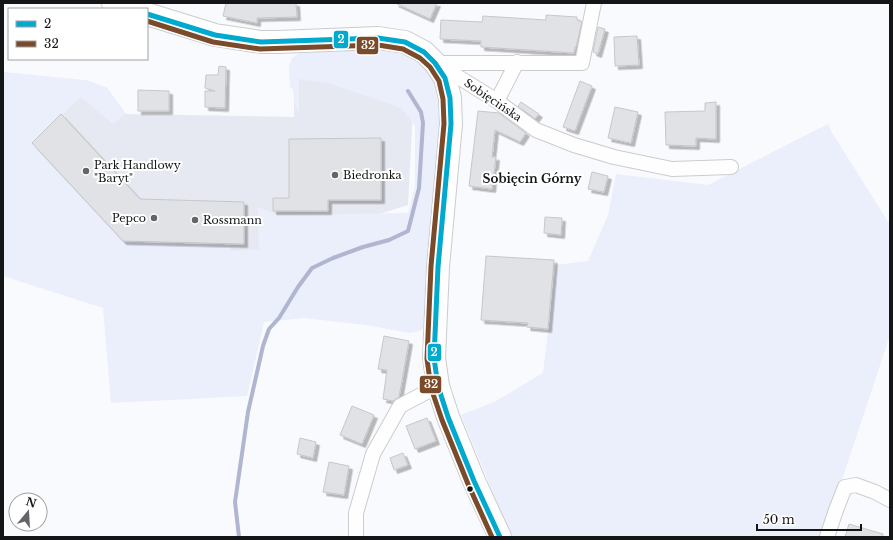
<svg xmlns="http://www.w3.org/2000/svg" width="893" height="540" viewBox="0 0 893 540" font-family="'Libre Baskerville',serif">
<defs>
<filter id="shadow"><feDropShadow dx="3.5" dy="3.5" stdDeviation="0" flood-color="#0004"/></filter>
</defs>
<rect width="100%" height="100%" fill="#f9fafd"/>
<!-- built -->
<path fill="#e7e9f2" d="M294,77L351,86L413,109L408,205L348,224L264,254L121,249L20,142L85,80L107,88L126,114L294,117Z"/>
<!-- green -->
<g fill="#ebeefb">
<path d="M374,46L416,56L432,73L443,108L426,322L424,328L419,331L410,333L366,325L304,318L264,322L247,396L111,403L103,308L3,276V72L85,80L107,88L125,114L113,124L81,97L32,143L123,241L229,243L231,251L259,249L258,207L278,215L408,213L415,187V126L401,108L331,84L299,79V115L295,105L293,89L290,87L289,66L292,58L299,53Z"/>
<path d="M828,124L831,131L890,225V335L823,537H511L461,415L494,402L543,373L556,265L588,261L608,215L616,174L708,185Z"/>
</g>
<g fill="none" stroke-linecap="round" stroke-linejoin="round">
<!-- stream -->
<path stroke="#b0b5d0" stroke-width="4" d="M239,537L235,502L248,412L263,346L269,329L279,318L298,287L312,268L333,258L363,247L389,240L408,231L419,188L423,123L421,112L408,91"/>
</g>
<!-- building -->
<g fill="#e1e2e5" stroke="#c6c7ca" filter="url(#shadow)">
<path d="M226,3H296L297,17L257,18V23L223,16Z"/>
<path d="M395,3H437L430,19Z"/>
<path d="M546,15L577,17V20L582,22L576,47H575L574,53L481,47V41L440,39L441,20L482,22L483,16L546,20Z"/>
<path d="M598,27L605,29L598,54L593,52Z"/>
<path d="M637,36L639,65L615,66L614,37Z"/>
<path d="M219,66L226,67L225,108L205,107V91H215L205,88L206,75H218Z"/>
<path d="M580,81L592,86L575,131L563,127Z"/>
<path d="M138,90L169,91V111H138Z"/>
<path d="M521,102L539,114L535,119L518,106Z"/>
<path d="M716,102V139L696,138V146L666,145L665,112L705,111V103Z"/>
<path d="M615,107L638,112L631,143L608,138Z"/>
<path d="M478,111L499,113L526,133L520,142L495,130L492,157H496L492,189L469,186Z"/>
<path d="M61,114L140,199L244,202V244L123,241L32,143Z"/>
<path d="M381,138V200H328V211H273V198H289V139Z"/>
<path d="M592,172L608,176L604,192L588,189Z"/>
<path d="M545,217L562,218L561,235L544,233Z"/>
<path d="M486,256L554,260L548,329L527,327L528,323L481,320Z"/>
<path d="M384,336L409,341L399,397L393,401L383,399L387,370L378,369Z"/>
<path d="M352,406L374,415L362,444L340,435Z"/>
<path d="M427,418L436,441L415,449L406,426Z"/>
<path d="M300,438L316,442L313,458L297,454Z"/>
<path d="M403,453L408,465L394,470L390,458Z"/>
<path d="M329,462L349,466L344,495L323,492Z"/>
<path d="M849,524L883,534L882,537H845Z"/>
</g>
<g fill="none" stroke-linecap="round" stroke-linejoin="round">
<!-- street casing -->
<g stroke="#cbccce" stroke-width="16">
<g id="street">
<path d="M437,63H582L594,3"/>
<path d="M439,65L497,101L536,130L574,145L614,157L672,169L731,167"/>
<path d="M497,101L517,62"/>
<path d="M356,537V513L373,454L400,406L438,386"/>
<path d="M827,537L836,510L845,487L856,485L875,492L890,500"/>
</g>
</g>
<!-- primary casing -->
<g stroke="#cbccce" stroke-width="24">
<g id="primary">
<path d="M113,3L132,9"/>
<path d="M147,14L215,35L261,42H278L378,38L405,42L424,52L435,63L445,78L450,98L451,124L438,267L434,358L438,386L448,417L474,481L500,537"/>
</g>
</g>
<!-- street -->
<use href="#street" stroke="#fefeff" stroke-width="14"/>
<!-- primary -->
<use href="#primary" stroke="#fefeff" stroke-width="22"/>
<!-- bus-1 casing -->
<g stroke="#fff" stroke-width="8">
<path id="bus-1" d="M147,14L215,35L261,42L378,38L405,42L424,52L435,63L445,78L450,98L451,124L438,267L434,358L438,386L448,417L474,481L500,537"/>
</g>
<!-- bus-2 casing -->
<g stroke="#fff" stroke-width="8">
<path id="bus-2" d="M147,21L213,42L260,49L378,45L403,49L420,58L430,67L439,81L443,99L444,124L431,266L427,359L431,388L442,420L468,484L492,537"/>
</g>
<!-- bus-1 -->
<use href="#bus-1" stroke="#00a9ce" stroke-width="5"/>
<!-- bus-2 -->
<use href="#bus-2" stroke="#7a4b2a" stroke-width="5"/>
</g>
<!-- markers -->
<g fill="#646568" stroke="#fff" stroke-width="1.5">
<circle cx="86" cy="171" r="4"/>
<circle cx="335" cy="175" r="4"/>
<circle cx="154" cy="218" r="4"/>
<circle cx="195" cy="220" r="4"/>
</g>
<circle fill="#141517" stroke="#fff" stroke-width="1.5" cx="470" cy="489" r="3.5"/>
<g text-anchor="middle" stroke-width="4" stroke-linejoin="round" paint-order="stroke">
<!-- street labels -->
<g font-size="11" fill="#141517" stroke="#fff">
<text transform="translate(493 100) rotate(34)" y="4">Sobięcińska</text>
</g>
<!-- poi labels -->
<g font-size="11" fill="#141517" stroke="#fff" text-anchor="start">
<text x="94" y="169">Park Handlowy<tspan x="94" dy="13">"Baryt"</tspan></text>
<text x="343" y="179">Biedronka</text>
<text x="146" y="222" text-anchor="end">Pepco</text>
<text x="203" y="224">Rossmann</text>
</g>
<!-- neighbourhood labels -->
<g font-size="12" font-weight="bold" fill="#141517" stroke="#fff">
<text x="532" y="183">Sobięcin Górny</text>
</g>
</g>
<g stroke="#fff" stroke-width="1.5">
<rect x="333" y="30" width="16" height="19" rx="4" fill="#00a9ce"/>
<rect x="356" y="36" width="23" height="19" rx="4" fill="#7a4b2a"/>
<rect x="427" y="343" width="15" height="19" rx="4" fill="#00a9ce"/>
<rect x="419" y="375" width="23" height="19" rx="4" fill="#7a4b2a"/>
</g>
<g font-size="11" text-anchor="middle" font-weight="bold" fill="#fff">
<text x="341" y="43">2</text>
<text x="368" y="49">32</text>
<text x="434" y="356">2</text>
<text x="431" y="388">32</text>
</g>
<!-- border -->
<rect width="893" height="540" fill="none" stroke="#141517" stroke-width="8"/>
<!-- legend -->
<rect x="8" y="8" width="140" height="52" fill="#ffffff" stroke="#a1a1a2"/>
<rect x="16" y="21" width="20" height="6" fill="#00a9ce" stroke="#a1a1a2"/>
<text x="44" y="28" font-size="12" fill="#141517">2</text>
<rect x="16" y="41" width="20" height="6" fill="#7a4b2a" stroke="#a1a1a2"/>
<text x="44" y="48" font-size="12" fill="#141517">32</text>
<!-- north arrow -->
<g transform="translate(28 512) rotate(18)"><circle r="19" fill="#ffffff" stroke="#a1a1a2"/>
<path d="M0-3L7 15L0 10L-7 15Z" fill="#646568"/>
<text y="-6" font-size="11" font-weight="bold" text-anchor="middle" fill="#141517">N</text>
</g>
<!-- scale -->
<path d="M757 524v6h104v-6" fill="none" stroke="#141517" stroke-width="2"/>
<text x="763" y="524" font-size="12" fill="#141517" stroke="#ffffff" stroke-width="3" paint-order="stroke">50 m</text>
</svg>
